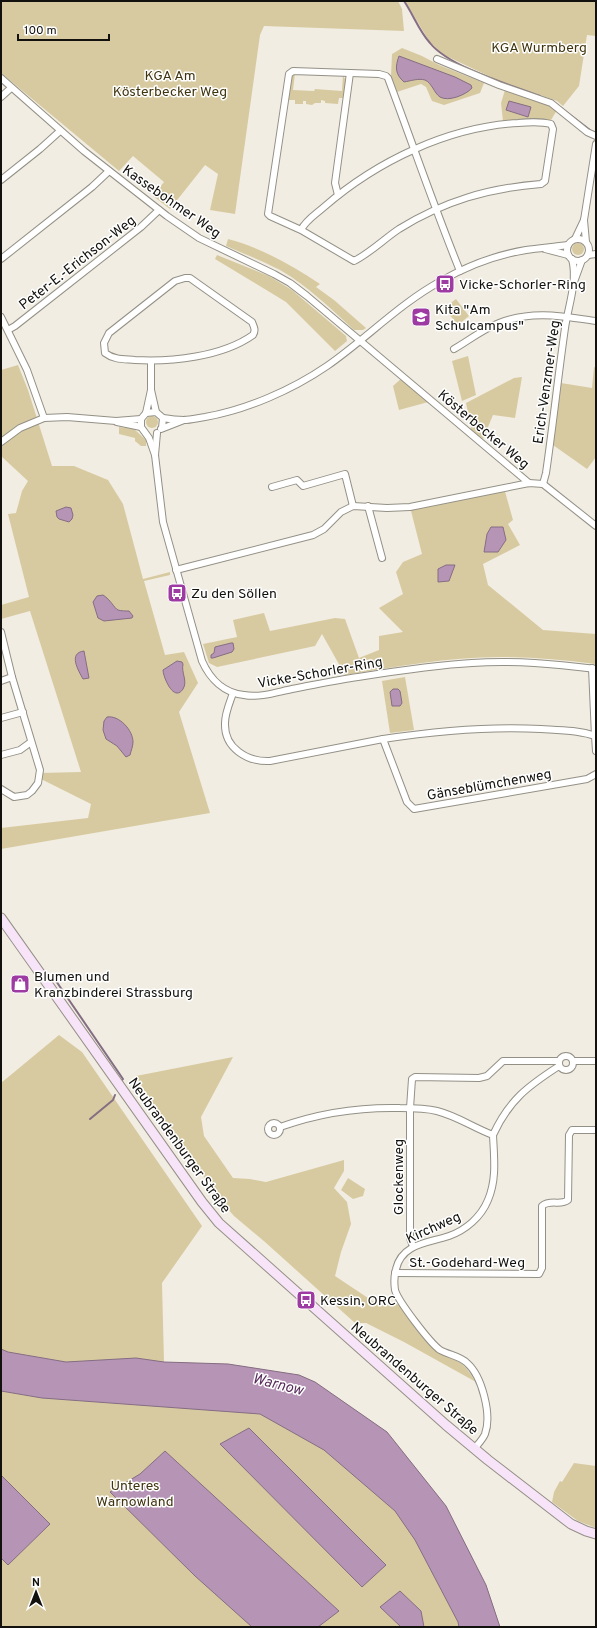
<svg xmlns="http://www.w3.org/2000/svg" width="597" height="1628" viewBox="0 0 597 1628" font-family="Overpass,sans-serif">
<rect width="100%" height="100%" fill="#f1ede2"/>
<!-- green -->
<g fill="#d8caa0">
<path d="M1,1H398L402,9L404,31L264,26L260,35L235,214L210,210L218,174L205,165L170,209L153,196L164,182L133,156L119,171L1,73Z"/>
<path d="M405,1H596V36L587,35L579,86L563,106L557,101L497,80L442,54L429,41Z"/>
<path d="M402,48L422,56L439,65L484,83L480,93L444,105L432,101L426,87L421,84L397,92L391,76L392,54Z"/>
<path d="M295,73L293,90L314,91L315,89L342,91L343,75L346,81L345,98H339L338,104L325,103V101L321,100V103H315L312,105L306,104V101H303V104H295V100H288L291,75Z"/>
<path d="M505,90L552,106L557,110L551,120L503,121L501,103Z"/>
<path d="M228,239C262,248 291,265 320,284L316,287L334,300L366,328L363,330H354C331,309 308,286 280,270C263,261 244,254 226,246Z"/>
<circle cx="578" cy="249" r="6"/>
<path d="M217,255L269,276L292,290L346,336L347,341L335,351L286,302L215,259Z"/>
<path d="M456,299L469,316L458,325L444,308Z"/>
<path d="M468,356L476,395L462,401L452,361Z"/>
<path d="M18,365L28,390L52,466H74L108,480L123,504L143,579L170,572V575L144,581L165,655L184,652L198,683L179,712L210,813L1,849V828L88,818L91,804L39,778V773L81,772L30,611L1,619V605L29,597L8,514L16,513L22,491L28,481L1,456V370Z"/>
<path d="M594,367L596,368V457L587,469L553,445L561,383L592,388Z"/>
<path d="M403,377L432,401L399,410L393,386Z"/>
<path d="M522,377L515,418L493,415L483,439L470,429L471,427L466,403L514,378Z"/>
<circle cx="152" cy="422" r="6"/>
<path d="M119,427L134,429L146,440V446H141L135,441V438L119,434Z"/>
<path d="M504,488L513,520L508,524L520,545L483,564L488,585L543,630L596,634L595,664C563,660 532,657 500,657C448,657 396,667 345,675L322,634L315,646L217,667L209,663L203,644L237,637L233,620L264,613L270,631L335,618L345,619L359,658L379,650V636L403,632L379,608L403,594L396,572L403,562L422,554L410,507Z"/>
<path d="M405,677L414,730L390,733L382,681Z"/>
<path d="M59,1035L82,1052L202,1226L162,1283L164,1362L228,1364L299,1375L315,1382L387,1432L446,1506L486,1585L500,1627H1V1083Z"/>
<path d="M233,1057L201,1117L204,1136L233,1178L250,1179L266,1182L344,1160V1171L334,1188L347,1202L351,1224L341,1252L335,1276L380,1306L394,1303L399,1305C410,1320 420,1338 435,1349C442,1355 449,1357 457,1361C465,1365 471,1374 476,1382L404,1342L366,1323H355L265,1242L234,1216L220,1200L147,1095L136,1076Z"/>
<path d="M348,1178L365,1189L363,1196L353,1199L341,1190Z"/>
<path d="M574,1463L596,1466V1528L578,1521L552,1502L554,1492L560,1481L562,1482Z"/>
</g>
<!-- water -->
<g fill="#b694b6" stroke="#856d83">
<path d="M399,56L455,77L471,85L472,88C466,95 448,102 440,97C434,93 432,83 425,80C419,78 410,81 404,82C395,74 395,67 399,56Z"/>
<path d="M509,101L531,107L528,117L506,110Z"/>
<path d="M66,507L71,508L73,515L72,519L69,522L59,519L57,517L56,511Z"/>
<path d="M491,527H503L506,540L498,552H484L487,534Z"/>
<path d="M446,565H455L449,581L438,582V569Z"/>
<path d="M103,595C111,600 114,608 118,610C121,611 126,611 129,611L133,616L132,618L104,621L98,618L93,602L97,596Z"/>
<path d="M231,643H233L234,649L232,652L213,658H211V655L214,653L215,647Z"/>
<path d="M84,651L89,678L83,679C78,670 68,653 84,651Z"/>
<path d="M177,661L182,662L183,664C181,673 188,681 183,689C174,703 163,677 163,670Z"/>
<path d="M393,689H398L400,691L402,703L400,706H392L390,692Z"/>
<path d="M107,717C119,715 133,730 133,742C133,746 131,751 130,755L126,757L117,746L106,739L103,730L104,721Z"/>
<path d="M1,1349L8,1352L66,1362L136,1358L164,1362L228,1364L299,1375L315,1382L387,1432L446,1506L486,1585L500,1627H459L458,1622L415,1540L395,1511L324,1450L260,1414L42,1398L1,1391Z"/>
<path d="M249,1428L386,1565L362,1587L220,1444Z"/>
<path d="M165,1451L339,1611L318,1627H252L195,1576L110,1492L140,1474Z"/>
<path d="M1,1475L50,1524L8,1565L1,1558Z"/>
<path d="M400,1591L421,1611L424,1627H401L380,1607Z"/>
</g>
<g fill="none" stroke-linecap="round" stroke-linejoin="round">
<!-- stream -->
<g stroke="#856d83" stroke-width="2">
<path d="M404,1C413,14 419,31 430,43C449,67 511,85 540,96"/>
<path d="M552,101L590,130"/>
<path d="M54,978L123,1079L121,1081"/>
<path d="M90,1119L113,1100L115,1095"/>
</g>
<!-- street casing -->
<g stroke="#939086" stroke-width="8">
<g id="street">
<path d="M437,59L499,85L551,103L587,132L596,136"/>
<path d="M1,78L84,151L167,216L199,238L274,274L290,283L307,296L529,483"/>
<path d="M1,97L11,88"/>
<path d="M1,180L40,149L60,131"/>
<path d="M338,195L335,183L350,73"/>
<path d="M584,220L586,242"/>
<path d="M301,230C306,220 315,215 324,207C377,161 448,127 518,123C529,122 540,121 551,124L553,129L545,181L541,184C489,188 444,201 399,229C384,239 370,253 354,261L301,230L270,216L268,214L289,74L293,71L379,74L386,76L388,78C412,142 434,207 460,271"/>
<circle cx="578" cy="250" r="11"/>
<path d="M575,239L584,220L596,144"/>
<path d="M545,249L568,255"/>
<path d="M588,255L596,254"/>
<path d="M1,259L92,187L109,171"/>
<path d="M185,278H190L197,283L252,322C254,327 256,330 253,335C222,357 171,362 135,360C124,359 114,360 105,353L104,343L109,333L175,281Z"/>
<path d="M574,282L582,260"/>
<path d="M1,317L27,370L44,418"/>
<path d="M8,330L15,326L141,227L159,210"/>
<path d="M454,349C468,341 483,329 499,323C532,310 562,316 596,321"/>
<path d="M151,361V390L156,412"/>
<path d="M146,413L151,390"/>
<path d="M163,418C169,419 177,420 184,420C190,420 198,418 205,417C246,410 292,390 327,366C366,339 399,304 441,281C467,266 496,255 526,250C540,248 554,247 568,245"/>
<path d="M117,422L141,427"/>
<path d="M161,429L184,420"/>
<path d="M157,433L155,455L163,522L202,661C210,679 224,693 244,695C260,698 277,692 292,689C314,685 336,680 358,677C396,671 434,665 472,663C514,660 555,664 596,669"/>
<path d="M1,442L20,428L44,418L67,417L116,421L141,419"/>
<path d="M155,455L149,438L141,427V419L146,413L156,412L163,418L162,428"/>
<path d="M543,484L546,473C553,425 558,377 565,328C568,307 578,281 572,259"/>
<path d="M272,487L297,480L303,486L345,474L353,506"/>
<path d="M368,506L382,558"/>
<path d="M176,570L313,535L324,529L341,512L353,506L387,508L410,507L529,483L543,484L596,526"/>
<path d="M1,632L12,677L40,770L38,783L32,791L27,795L14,797L1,789"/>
<path d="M592,668L595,736"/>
<path d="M1,681L12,677"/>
<path d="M233,693C230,702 225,713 225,723C224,748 247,762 270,761L383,739"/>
<path d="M1,718L23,712"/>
<path d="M596,751L595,736C579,730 558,730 541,729C487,726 436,731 383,739L407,802L414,809L587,779L596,774"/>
<path d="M1,755L20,750L31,742"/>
<circle cx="566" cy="1063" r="7"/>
<path d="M573,1061H596"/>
<circle cx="274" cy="1129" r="6"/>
<path d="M280,1127C319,1113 359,1107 400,1108C412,1108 425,1108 437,1111C457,1116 474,1128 493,1135C509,1100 528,1086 559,1066"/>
<path d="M413,1246L410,1238V1108L412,1079L415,1077L479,1078L487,1076L503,1061H559"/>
<path d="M395,1273L539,1274L542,1268V1206C550,1199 561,1206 568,1200L569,1135L572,1130H596"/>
<path d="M475,1448C478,1444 483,1439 485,1434C492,1415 482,1376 467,1363C460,1356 449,1355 440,1350C430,1343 398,1301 395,1290C394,1283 394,1276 396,1269C402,1243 429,1243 449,1236C466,1230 481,1217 488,1200C497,1179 494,1157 493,1135"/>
</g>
</g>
<!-- secondary casing -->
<g stroke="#939086" stroke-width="11">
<path id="secondary" d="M1,918L202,1202L219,1223L446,1425L488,1460L571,1524L586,1531L596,1534"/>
</g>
<!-- street -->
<use href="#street" stroke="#fff" stroke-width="6"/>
<!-- secondary -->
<use href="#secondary" stroke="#f8e4f8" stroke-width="9"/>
</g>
<!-- icons -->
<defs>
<g id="bus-square" transform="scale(1)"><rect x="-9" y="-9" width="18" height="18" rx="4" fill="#9d3ba2" stroke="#fff"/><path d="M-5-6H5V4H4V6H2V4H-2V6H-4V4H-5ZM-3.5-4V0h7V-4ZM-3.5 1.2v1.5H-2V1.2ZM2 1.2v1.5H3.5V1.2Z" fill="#fff"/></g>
<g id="school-square" transform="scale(1)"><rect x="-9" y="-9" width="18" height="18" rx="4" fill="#9d3ba2" stroke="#fff"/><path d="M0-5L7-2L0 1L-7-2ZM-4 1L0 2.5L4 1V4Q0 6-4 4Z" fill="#fff"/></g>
<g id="shop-square" transform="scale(1)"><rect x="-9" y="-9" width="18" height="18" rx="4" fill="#9d3ba2" stroke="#fff"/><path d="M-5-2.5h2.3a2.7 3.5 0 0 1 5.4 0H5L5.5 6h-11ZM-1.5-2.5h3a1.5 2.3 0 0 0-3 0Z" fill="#fff"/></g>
</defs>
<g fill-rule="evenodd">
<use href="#bus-square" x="445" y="284"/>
<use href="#school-square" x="421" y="317"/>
<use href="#bus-square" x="177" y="593"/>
<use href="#shop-square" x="20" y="984"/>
<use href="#bus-square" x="306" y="1300"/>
</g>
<g text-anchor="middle" stroke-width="3" stroke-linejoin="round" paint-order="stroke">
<!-- park labels -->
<g font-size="14" fill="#40340f" stroke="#fff">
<text x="539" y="52">KGA Wurmberg</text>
<text x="170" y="80">KGA Am<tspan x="170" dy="16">Kösterbecker Weg</tspan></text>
<text x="135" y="1490">Unteres<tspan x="135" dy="16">Warnowland</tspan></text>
</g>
<!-- street labels -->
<g font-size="14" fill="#12110d" stroke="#fff">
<text transform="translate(172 201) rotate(35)" y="5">Kassebohmer Weg</text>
<text transform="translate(77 262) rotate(-38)" y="5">Peter-E.-Erichson-Weg</text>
<text transform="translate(546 382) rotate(-82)" y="5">Erich-Venzmer-Weg</text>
<text transform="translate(484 429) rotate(40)" y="5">Kösterbecker Weg</text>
<text transform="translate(320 672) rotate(-10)" y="5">Vicke-Schorler-Ring</text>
<text transform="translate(489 784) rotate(-10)" y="5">Gänseblümchenweg</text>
<text transform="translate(180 1145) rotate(54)" y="5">Neubrandenburger Straße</text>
<text transform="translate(398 1177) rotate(-90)" y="5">Glockenweg</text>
<text transform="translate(433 1227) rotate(-24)" y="5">Kirchweg</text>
<text x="467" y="1267">St.-Godehard-Weg</text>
<text transform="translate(415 1378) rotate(41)" y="5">Neubrandenburger Straße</text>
</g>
<!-- poi labels -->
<g font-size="14" fill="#12110d" stroke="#fff" text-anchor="start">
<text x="459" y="289">Vicke-Schorler-Ring</text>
<text x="435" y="314">Kita "Am<tspan x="435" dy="16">Schulcampus"</tspan></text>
<text x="191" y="598">Zu den Söllen</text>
<text x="34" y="981">Blumen und<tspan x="34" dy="16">Kranzbinderei Strassburg</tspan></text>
<text x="320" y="1305">Kessin, ORC</text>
</g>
<!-- water labels -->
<g font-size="15" font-style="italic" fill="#592d5b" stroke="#fff">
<text transform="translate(278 1384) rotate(14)" y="5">Warnow</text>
</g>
</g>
<!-- border -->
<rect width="597" height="1628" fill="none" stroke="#12110d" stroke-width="4"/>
<!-- north arrow -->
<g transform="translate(36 1592)" stroke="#ffffff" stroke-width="3" paint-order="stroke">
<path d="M0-3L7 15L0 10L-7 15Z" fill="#12110d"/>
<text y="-6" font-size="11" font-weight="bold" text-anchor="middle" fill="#12110d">N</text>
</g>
<!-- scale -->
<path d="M18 34v6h91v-6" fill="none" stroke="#12110d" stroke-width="2"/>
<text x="24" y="34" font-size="12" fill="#12110d" stroke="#ffffff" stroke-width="3" paint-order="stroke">100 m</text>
</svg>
